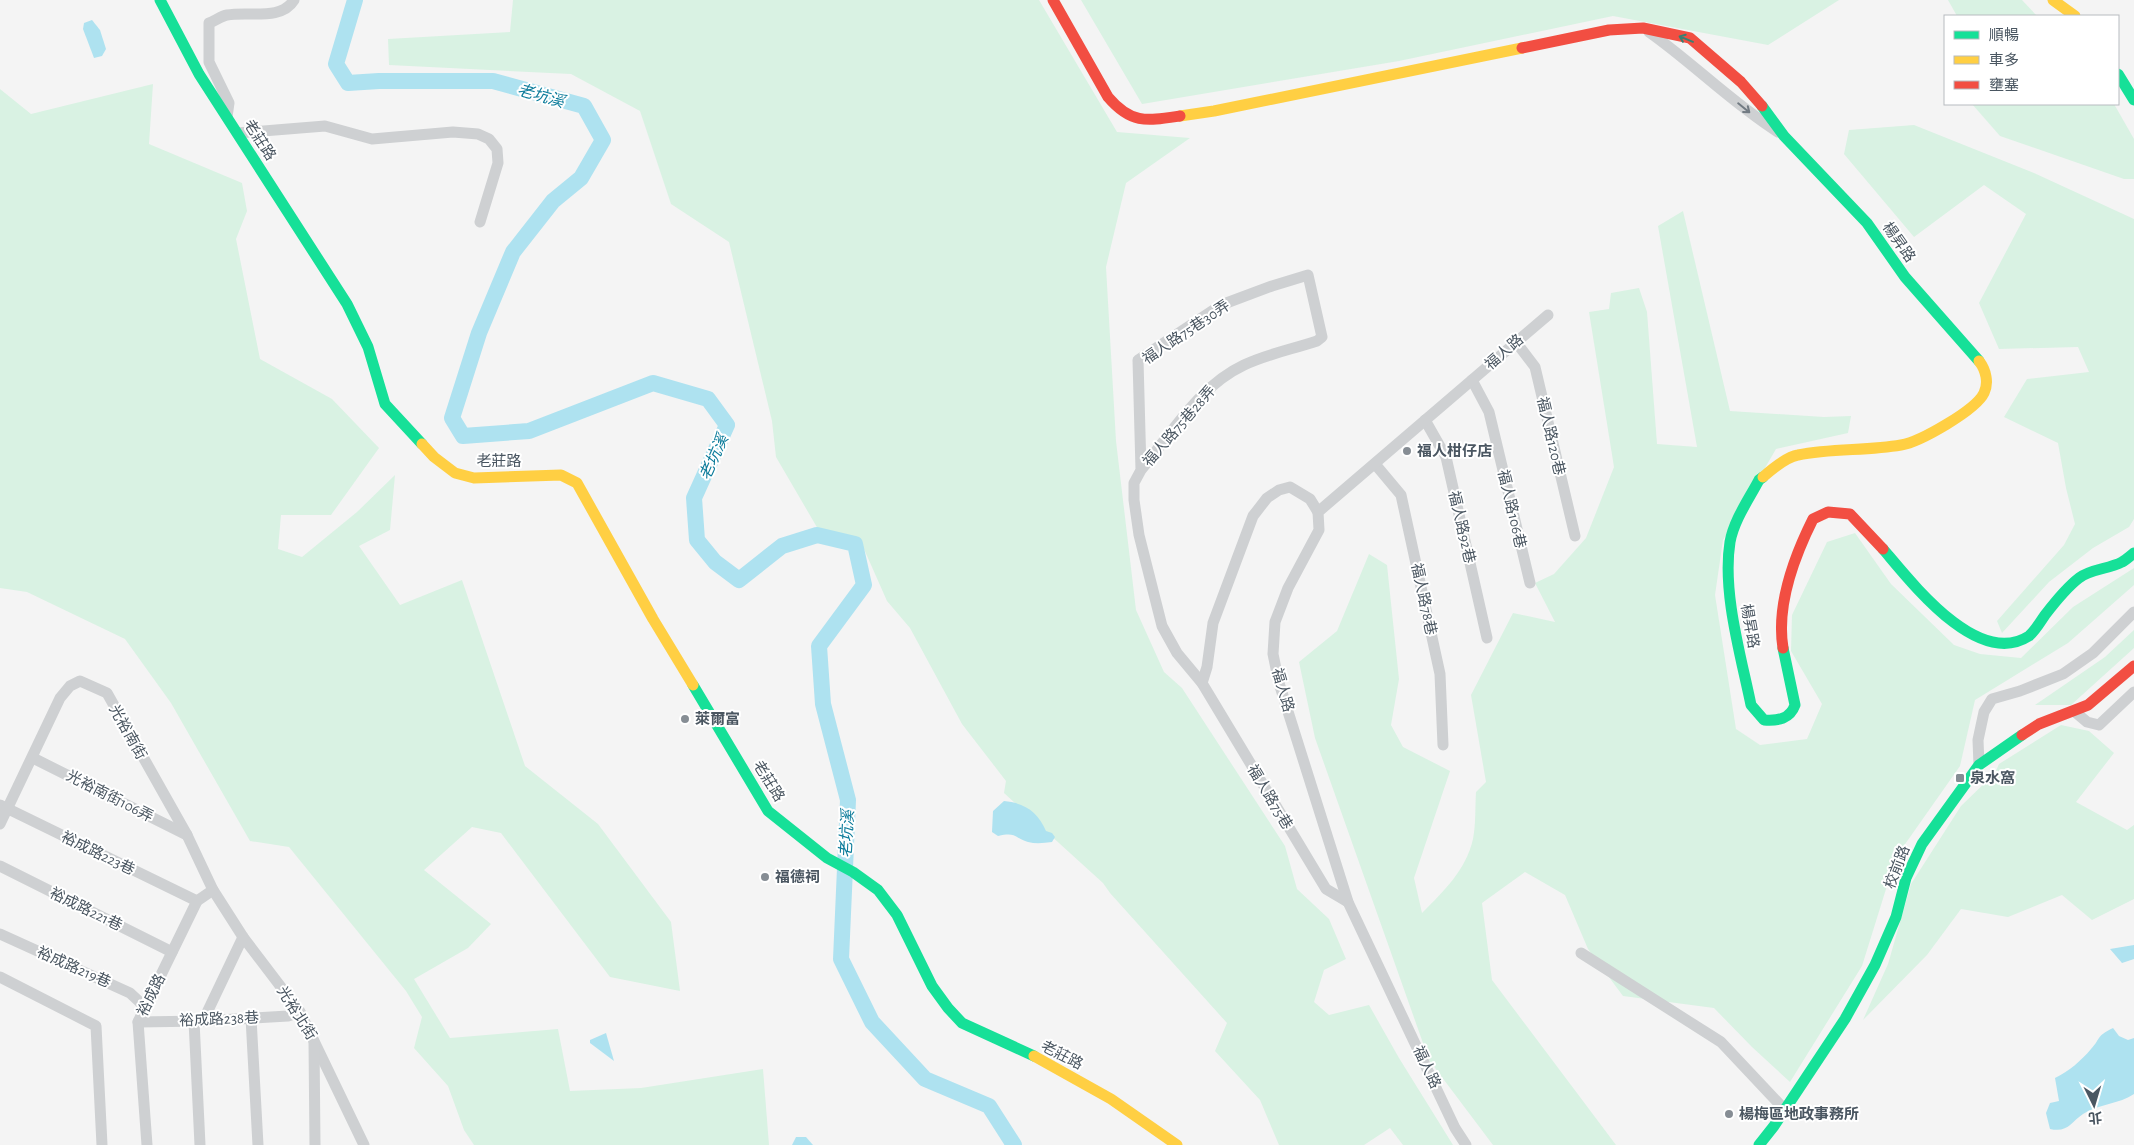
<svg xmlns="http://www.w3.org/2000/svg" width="2134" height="1145" viewBox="0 0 2134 1145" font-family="'Alegreya Sans','Noto Sans TC',sans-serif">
<rect width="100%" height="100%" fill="#f4f4f4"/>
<!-- green -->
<g fill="#d9f2e3">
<path d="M513,0H1039L1117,132L1190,138L1126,183L1106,267L1116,441L1136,610L1164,672L1182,688L1285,846L1297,889L1329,919L1346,959L1324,970L1314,1002L1329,1015L1369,1005L1399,1058L1453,1145H1403L1390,1128L1364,1145H1279L1260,1100L1215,1051L1227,1023L1110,893L1103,883L1004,793L1006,781L962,724L910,628L887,601L860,540L818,529L776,457L772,421L729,242L671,204L640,111L571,74L389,65L388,39L510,32Z"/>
<path d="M1081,0H1839L1768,45L1613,16L1399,61L1142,104Z"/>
<path d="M1948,0H2022L2037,16H1957Z"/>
<path d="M153,84L149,144L242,183L247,211L236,239L260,359L332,399L379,448L331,515H281L278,549L302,557L357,512L395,475L390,530L359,546L400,605L462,580L525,766L598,824L671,922L680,991L610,977L501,833L472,827L424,870L491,924L468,948L414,979L450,1038L558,1029L570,1091L641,1088L763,1069L769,1145H474L464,1130L448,1086L414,1048L422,1017L406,991L289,847L250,841L171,703L125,639L27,592L0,588V89L31,114Z"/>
<path d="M1972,104H2114L2134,139V179H2124L2000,136Z"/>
<path d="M1914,125L2034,173L2134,219V519L2129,527L2093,548L2049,582L2002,633L1997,621L2064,545L2075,524L2066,488L2058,443L2004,417L2027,379L2089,372L2078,347L1999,349L1979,303L2026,214L1984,185L1914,237L1844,154L1849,130Z"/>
<path d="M1683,211L1730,411L1824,417L1851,416L1848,433L1776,449L1723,540L1715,595L1736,729L1760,745L1807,739L1822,704L1791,651L1792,615L1827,542L1855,533L1891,584L1954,645L1980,654L2021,658L2073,607L2134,568V585L2068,643L1975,700L1960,766L1896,857L1862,966L1790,1082L1752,1047L1714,1008L1623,996L1588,949L1565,895L1525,872L1482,903L1492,980L1616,1145H1493L1429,1060L1315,738L1299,662L1337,631L1369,554L1387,565L1399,679L1391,725L1403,747L1450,771L1414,878L1422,913C1444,891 1466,870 1473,839C1476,824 1475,807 1476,792L1486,782L1471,695L1513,613L1555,622L1535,583L1554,574L1586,538L1614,467L1589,312L1609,309L1611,293L1639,288L1647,312L1657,444L1697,447L1658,226Z"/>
<path d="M2134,630V648L2071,705H2035L2105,657Z"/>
<path d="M2061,725L2089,731L2114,753L2076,802L2127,830L2134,825V899L2092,920L2062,895L2008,917L1961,909L1927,955L1863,1020L1888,964L1911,884L1961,806L1995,773L1999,764Z"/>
</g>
<!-- water -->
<g fill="#aee2f0">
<path d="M92,20L100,30L106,49L102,56L94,58L83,29L84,23Z"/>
<path d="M1004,801C1025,803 1038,812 1046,831L1052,833L1055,837L1052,842C1044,843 1036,844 1028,842C1013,837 1016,832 998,836L992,832L993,811Z"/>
<path d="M2134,945V959L2122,963L2110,949Z"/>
<path d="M2113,1028L2119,1036L2128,1040L2134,1038V1094C2120,1104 2098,1104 2083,1114C2071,1122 2068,1133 2050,1129L2046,1113L2050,1103L2059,1101L2055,1078C2069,1071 2081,1061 2091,1049C2102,1037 2095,1037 2113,1028Z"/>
<path d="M606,1033L614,1061L590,1043V1040Z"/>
<path d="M796,1137H806L813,1145H792Z"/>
</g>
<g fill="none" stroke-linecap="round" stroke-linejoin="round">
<!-- river -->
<path stroke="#aee2f0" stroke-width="16" d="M355,0L336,64L348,83L379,81H493L584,106L603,140L581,178L553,201L513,252L479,333L452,418L463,436L529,431L653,383L708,399L727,425L694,498L697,540L715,562L739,580L782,546L817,535L855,544L864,585L819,646L823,704L848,800L841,959L872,1022L925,1079L989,1106L1014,1145"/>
<!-- street -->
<g stroke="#ced0d2" stroke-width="11">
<path d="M1649,32C1693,63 1732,103 1778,132"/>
<path d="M227,117L229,103L209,62V23C215,21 221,16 227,15C249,11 281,21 294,0"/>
<path d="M238,133L325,126L372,139L453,132L478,134L489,139L497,149L498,163L480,222"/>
<path d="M1516,342L1535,367L1575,536"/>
<path d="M1472,380L1489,412L1530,583"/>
<path d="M1425,420L1446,457L1487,638"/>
<path d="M1375,464L1401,495L1440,674L1443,745"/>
<path d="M1141,470L1138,360L1221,305L1272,286L1308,275L1322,337L1317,341C1293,349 1267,354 1244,365C1199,386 1172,433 1141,470L1134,483V500L1139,535L1162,626L1177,653L1202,683L1326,889L1348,902"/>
<path d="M1202,683L1207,667L1213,623L1253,516L1267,498L1279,490L1290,487L1310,499L1318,512"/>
<path d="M2074,711L2087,722L2099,725L2134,692"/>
<path d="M33,758L187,835"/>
<path d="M1979,765L1978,740L1984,712L1992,699L2020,691L2063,674L2093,653L2134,612"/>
<path d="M0,805L197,901"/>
<path d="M0,824L60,698L70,686L80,681L107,693L187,835L213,890L243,937L300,1012L364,1145"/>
<path d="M0,866L172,952"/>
<path d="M0,934L130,993L145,1007"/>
<path d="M1581,953L1721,1042L1785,1110"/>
<path d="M0,977L96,1026L102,1145"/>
<path d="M251,1018L258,1145"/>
<path d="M194,1021L200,1145"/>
<path d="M203,1021L243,937"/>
<path d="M138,1022L203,1021L288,1016L300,1012"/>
<path d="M314,1042L315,1145"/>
<path d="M147,1145L138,1022L197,901L213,890"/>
<path d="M1466,1145L1455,1128L1348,902L1279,683L1273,654L1275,622L1288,588L1319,530L1318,512L1548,315"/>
</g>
<!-- fast -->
<g stroke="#16e098" stroke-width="11">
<path d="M160,0L199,74L347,304L368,347L385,404L422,444"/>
<path d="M2118,74L2134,100"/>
<path d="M1762,106L1784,136L1867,223L1905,277L1979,361"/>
<path d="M1763,477L1759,480C1749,499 1734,520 1730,542C1722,592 1741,656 1751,705L1764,720C1778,721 1790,719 1795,705L1783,648"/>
<path d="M1883,549C1912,583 1978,669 2029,636C2035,631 2041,621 2045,615C2055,602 2066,588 2079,578C2090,569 2109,569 2122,562C2126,560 2130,556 2134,553"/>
<path d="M693,685L768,811L827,858L853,872L878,890L897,915L932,986L948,1008L962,1023L1034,1056"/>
<path d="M1759,1145L1774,1126L1845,1019L1875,965L1896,917L1906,878L1922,844L1979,765L2022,735"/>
</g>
<!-- slow -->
<g stroke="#ffcf43" stroke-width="11">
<path d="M2053,0L2075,16"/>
<path d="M1180,116L1214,111L1522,48"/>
<path d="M422,444L434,457L455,473L474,478L561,475L577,483L653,619L693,685"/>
<path d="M1763,477C1772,469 1786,457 1798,455C1832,448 1867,451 1901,445C1920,442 1976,410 1984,393C1989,383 1986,370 1979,361"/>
<path d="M1034,1056L1111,1099L1177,1145"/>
</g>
<!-- jam -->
<g stroke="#f24e42" stroke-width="11">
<path d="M1053,0L1108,97C1131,124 1146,121 1180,116"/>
<path d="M1522,48L1609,30L1643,28L1690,38L1741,82L1762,106"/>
<path d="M1783,648C1776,605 1794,557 1813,519L1828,512L1850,514L1883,549"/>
<path d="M2022,735L2039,724L2088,705L2134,666"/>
</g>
</g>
<!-- one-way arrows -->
<defs><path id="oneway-shaft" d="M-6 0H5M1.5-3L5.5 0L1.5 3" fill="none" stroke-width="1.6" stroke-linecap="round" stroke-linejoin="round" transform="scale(1.25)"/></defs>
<use stroke="#3a7f72" href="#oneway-shaft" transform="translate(1686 39) rotate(-158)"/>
<use stroke="#727b83" href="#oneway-shaft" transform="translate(1744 108) rotate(39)"/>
<!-- markers -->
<g fill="#868d94" stroke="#fff" stroke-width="2">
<circle cx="1407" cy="451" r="5"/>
<circle cx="685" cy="719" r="5"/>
<rect x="1955" y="773" width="10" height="10" rx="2.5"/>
<circle cx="765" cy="877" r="5"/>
<circle cx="1729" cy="1114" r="5"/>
</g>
<g text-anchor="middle" stroke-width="4" stroke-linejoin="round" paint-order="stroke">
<!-- street labels -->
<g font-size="15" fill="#4a5661" stroke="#fff">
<text transform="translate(260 140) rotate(57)" y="5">老莊路</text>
<text transform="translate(1899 242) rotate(55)" y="5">楊昇路</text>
<text transform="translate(1186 332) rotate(-34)" y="5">福人路75巷30弄</text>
<text transform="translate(1504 352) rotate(-41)" y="5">福人路</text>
<text transform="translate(1179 426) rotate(-49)" y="5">福人路75巷28弄</text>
<text transform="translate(1551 436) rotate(77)" y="5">福人路120巷</text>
<text x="499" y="466">老莊路</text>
<text transform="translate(1512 509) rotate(77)" y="5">福人路106巷</text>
<text transform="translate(1462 527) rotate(77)" y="5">福人路92巷</text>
<text transform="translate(1424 599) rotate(78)" y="5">福人路78巷</text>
<text transform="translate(1750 626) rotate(80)" y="5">楊昇路</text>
<text transform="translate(1283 690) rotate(74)" y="5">福人路</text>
<text transform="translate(128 732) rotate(61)" y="5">光裕南街</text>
<text transform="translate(769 781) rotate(58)" y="5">老莊路</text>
<text transform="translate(110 796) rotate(27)" y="5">光裕南街106弄</text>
<text transform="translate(1270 797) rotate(59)" y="5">福人路75巷</text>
<text transform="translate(98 853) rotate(26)" y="5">裕成路223巷</text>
<text transform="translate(1897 867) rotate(-69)" y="5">校前路</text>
<text transform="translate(86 909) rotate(26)" y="5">裕成路221巷</text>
<text transform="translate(74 967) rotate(24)" y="5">裕成路219巷</text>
<text transform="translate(151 995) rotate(-64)" y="5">裕成路</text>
<text transform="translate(297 1013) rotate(58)" y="5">光裕北街</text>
<text transform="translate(219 1019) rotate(-2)" y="5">裕成路238巷</text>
<text transform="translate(1062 1055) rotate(27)" y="5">老莊路</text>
<text transform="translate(1427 1067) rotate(65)" y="5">福人路</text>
</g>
<!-- poi labels -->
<g font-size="15" font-weight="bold" fill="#4a5661" stroke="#fff" text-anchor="start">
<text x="1417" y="456">福人柑仔店</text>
<text x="695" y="724">萊爾富</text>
<text x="1970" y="783">泉水窩</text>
<text x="775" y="882">福德祠</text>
<text x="1739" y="1119">楊梅區地政事務所</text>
</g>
<!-- water labels -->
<g font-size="16" font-style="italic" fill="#0c7c9b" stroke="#fff">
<text transform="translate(541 95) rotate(16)" y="6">老坑溪</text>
<text transform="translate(713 457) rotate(-66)" y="6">老坑溪</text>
<text transform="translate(846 834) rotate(-87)" y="6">老坑溪</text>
</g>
</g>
<!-- legend -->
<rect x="1944" y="15" width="175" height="90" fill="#ffffff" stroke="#b7bbc0"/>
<rect x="1954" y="31" width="25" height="8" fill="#16e098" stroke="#b7bbc0"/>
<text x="1989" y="40" font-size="15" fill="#4a5661">順暢</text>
<rect x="1954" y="56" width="25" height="8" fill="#ffcf43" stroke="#b7bbc0"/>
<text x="1989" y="65" font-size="15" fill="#4a5661">車多</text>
<rect x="1954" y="81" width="25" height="8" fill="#f24e42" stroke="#b7bbc0"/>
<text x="1989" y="90" font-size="15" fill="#4a5661">壅塞</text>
<!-- north arrow -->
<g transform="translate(2094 1105) rotate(175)" stroke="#ffffff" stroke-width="4" paint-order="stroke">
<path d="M0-4L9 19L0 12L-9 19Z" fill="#4a5661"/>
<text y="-8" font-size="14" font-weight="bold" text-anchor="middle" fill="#4a5661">北</text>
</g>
</svg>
